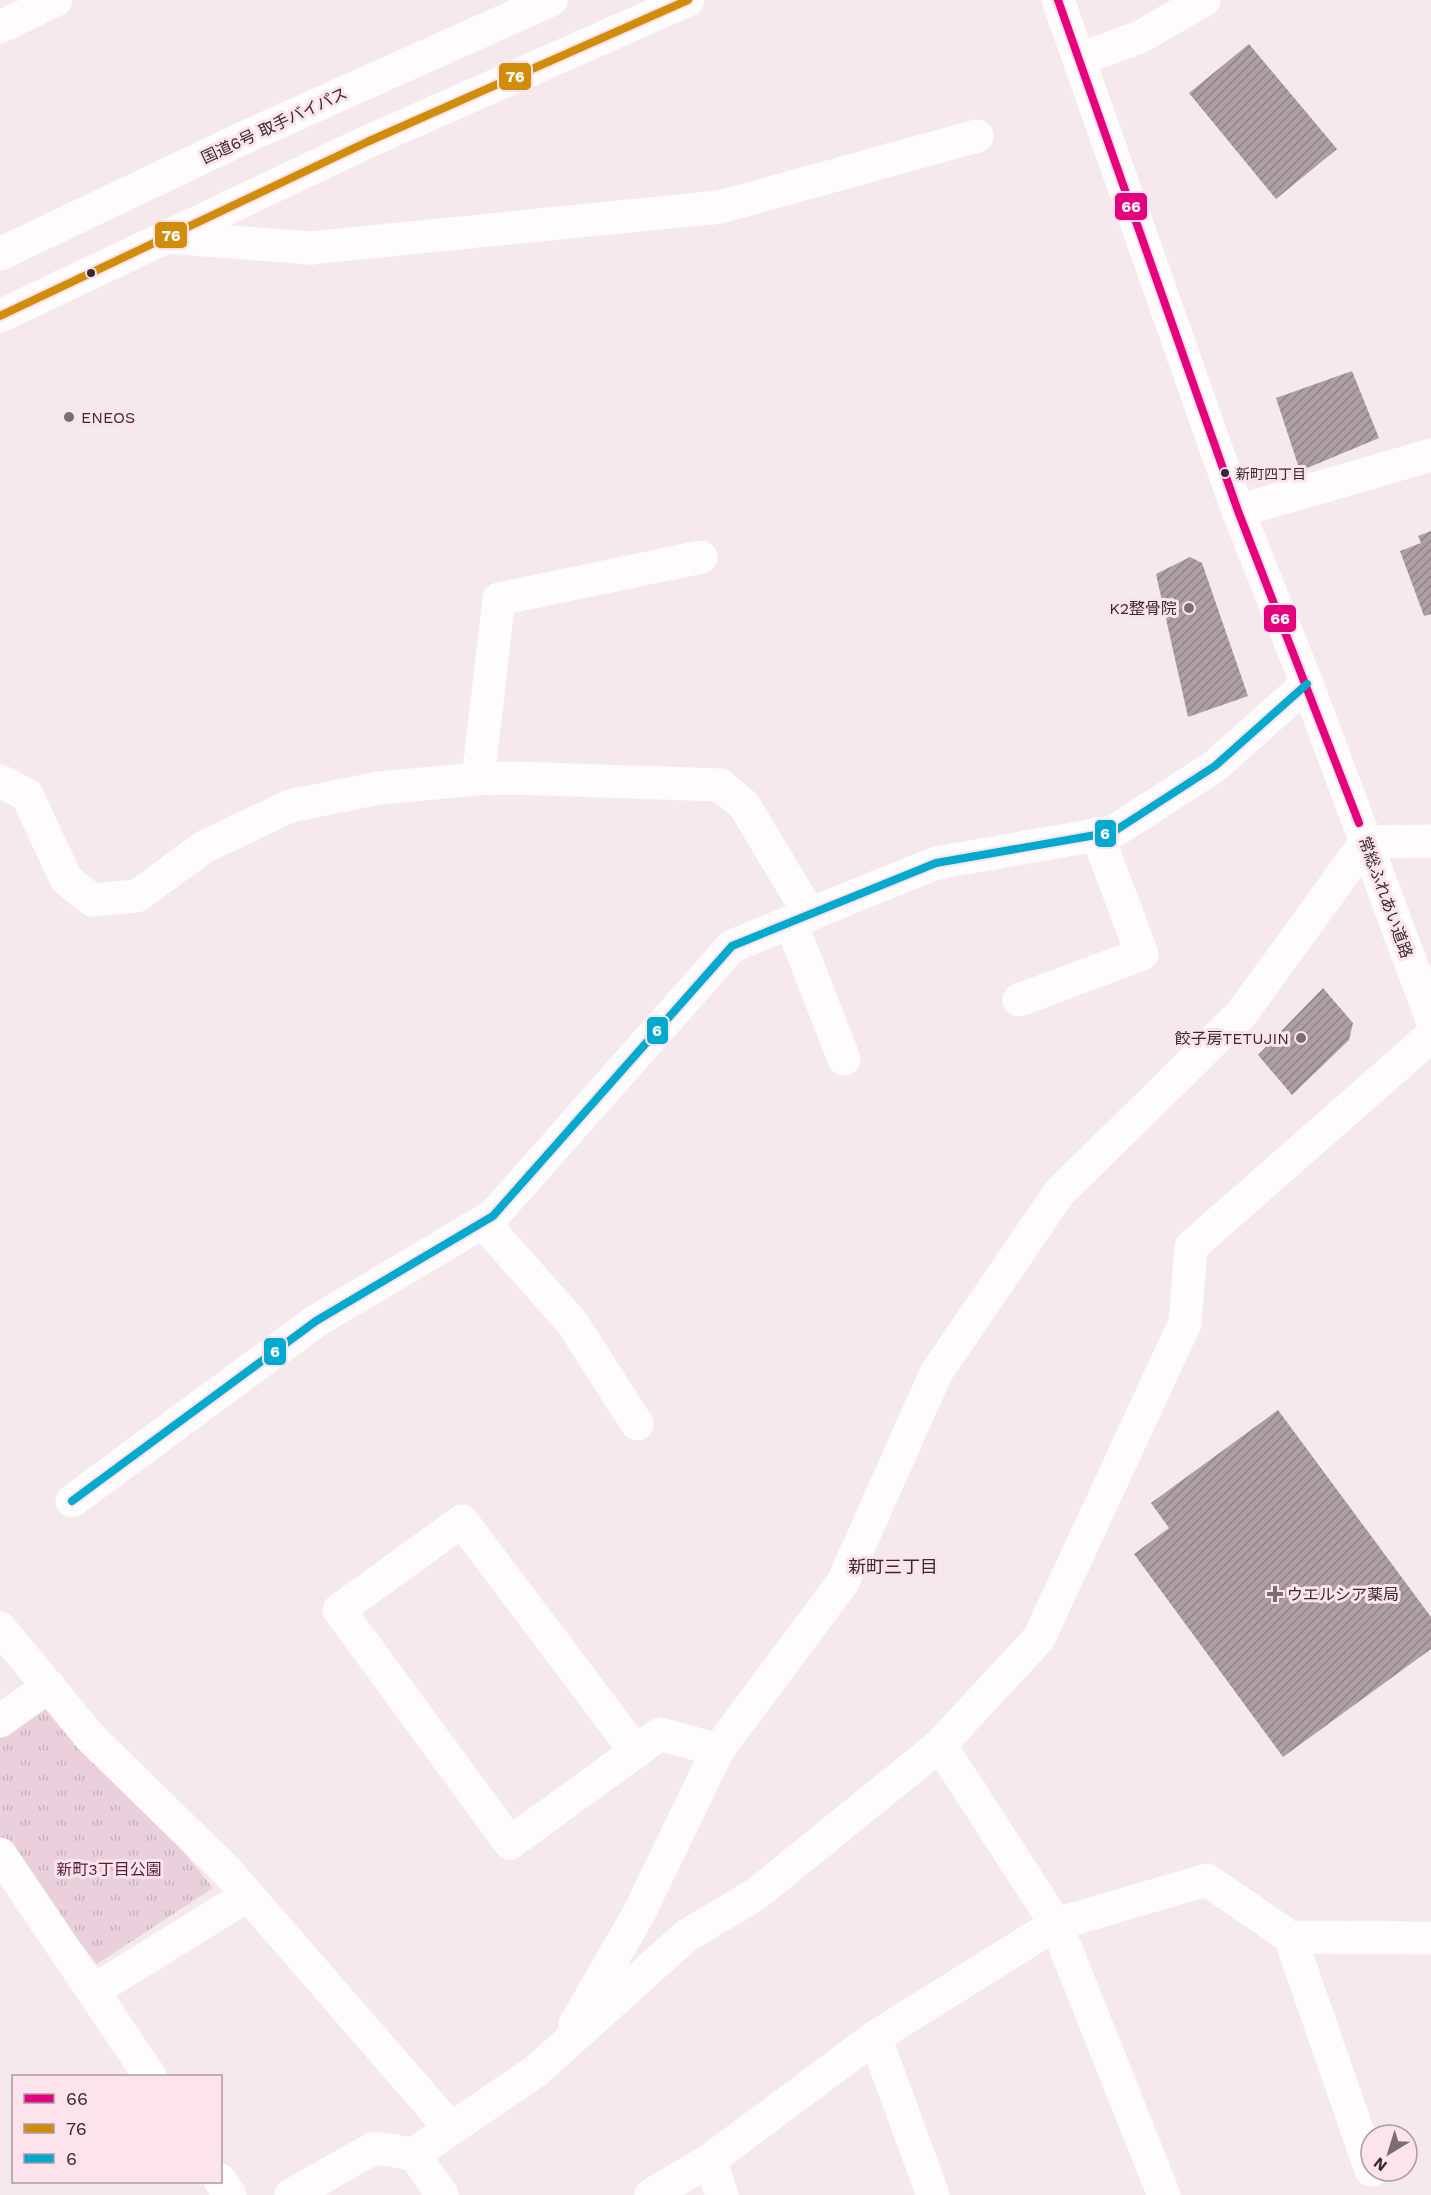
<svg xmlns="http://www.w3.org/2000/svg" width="1431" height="2195" viewBox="0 0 1431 2195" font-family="'Work Sans','Noto Sans JP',sans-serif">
<defs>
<pattern id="park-tufts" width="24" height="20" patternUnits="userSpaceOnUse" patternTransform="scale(1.5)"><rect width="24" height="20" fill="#ead0da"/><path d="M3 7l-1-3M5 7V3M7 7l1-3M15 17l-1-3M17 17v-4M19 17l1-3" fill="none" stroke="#c9b3bb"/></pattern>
<pattern id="building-hatch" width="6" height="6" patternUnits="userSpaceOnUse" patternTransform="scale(1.5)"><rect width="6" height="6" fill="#ad9fa4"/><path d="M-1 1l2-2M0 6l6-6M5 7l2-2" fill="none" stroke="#8e8286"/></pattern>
</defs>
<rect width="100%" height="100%" fill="#f6e9ed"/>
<!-- park -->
<path fill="url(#park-tufts)" d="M49,1686L213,1888L97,1964L0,1841V1721Z"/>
<!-- building -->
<g fill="url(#building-hatch)">
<path d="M1249,44L1337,149L1276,199L1189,93Z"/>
<path d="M1352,371L1379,438L1300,471L1276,398Z"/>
<path d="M1431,531V614L1424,616L1400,551L1421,543L1418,536Z"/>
<path d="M1190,557L1202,563L1248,696L1188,717L1156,574Z"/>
<path d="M1323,988L1353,1023L1349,1040L1292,1095L1258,1055Z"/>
<path d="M1278,1410L1431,1617V1649L1283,1757L1134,1554L1169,1528L1151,1503Z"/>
</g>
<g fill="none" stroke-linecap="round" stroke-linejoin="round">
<!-- minor -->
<g stroke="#fefcfc" stroke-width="33">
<path d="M1058,0L1238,511L1307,684L1431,1017"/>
<path d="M0,27L56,0"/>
<path d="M1080,59L1140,37L1204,0"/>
<path d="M167,237L310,248L720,207L977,136"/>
<path d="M1238,511L1431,455"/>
<path d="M478,779L499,599L701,557"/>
<path d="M0,781L27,795L66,879L92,900L137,896L204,847L290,806L379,788L478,779L514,778L720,785L744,805L810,915"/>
<path d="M791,923L844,1059"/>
<path d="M1019,1000L1142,954L1097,834"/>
<path d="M483,1222L573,1324L637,1424"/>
<path d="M72,1501L316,1321L493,1216L732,946L936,863L1113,832L1215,766L1307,684"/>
<path d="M0,1628L90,1737L227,1871L451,2129"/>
<path d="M0,1721L49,1686"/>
<path d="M940,1745L1056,1924L1164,2195"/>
<path d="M636,1752L462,1521L339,1610L510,1843L660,1734L718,1750"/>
<path d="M0,1854L150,2076"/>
<path d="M1290,1937L1371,2170"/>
<path d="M93,1991L248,1895"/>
<path d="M575,2024L638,1915L718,1750L843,1582L936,1373L1059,1193L1242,1013L1366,842L1431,841"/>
<path d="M875,2037L933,2195"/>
<path d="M414,2154L536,2071L686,1936L755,1895L940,1745L1039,1638L1185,1323L1191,1247L1431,1036"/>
<path d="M710,2160L722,2195"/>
<path d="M220,2180L230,2195"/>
<path d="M291,2195L374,2148L414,2154L442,2195"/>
<path d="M651,2195L710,2160L875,2037L1056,1924L1207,1880L1290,1937L1431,1938"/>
</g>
<!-- highway -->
<g stroke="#fefcfc" stroke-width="33">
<path d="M0,254L252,134L551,0"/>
<path d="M0,316L367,142L688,0"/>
</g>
<!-- bus-1 casing -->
<g stroke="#fce3ec" stroke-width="12">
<path id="bus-1" d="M1058,0L1238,511L1359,823"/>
</g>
<!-- bus-2 casing -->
<g stroke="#fce3ec" stroke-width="12">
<path id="bus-2" d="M0,316L367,142L688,0"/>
</g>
<!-- bus-3 casing -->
<g stroke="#fce3ec" stroke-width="12">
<path id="bus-3" d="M72,1501L316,1321L493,1216L732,946L936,863L1113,832L1215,766L1307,684"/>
</g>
<!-- bus-1 -->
<use href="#bus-1" stroke="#e5007d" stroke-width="8"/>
<!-- bus-2 -->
<use href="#bus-2" stroke="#d18d0a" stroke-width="8"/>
<!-- bus-3 -->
<use href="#bus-3" stroke="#00a9ce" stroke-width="8"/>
</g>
<!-- markers -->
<g fill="#372b30" stroke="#fce3ec" stroke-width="2">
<circle cx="91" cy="273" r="5"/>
<circle cx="1225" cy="473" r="5"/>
</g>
<g fill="#7a6e72" stroke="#fce3ec" stroke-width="2">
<circle cx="69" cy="417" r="6"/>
<circle cx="1189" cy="608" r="6"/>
<circle cx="1301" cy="1038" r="6"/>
<path d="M1272 1585h6v6h6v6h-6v6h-6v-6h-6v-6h6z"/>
</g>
<g text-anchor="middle" stroke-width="6" stroke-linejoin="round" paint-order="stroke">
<!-- bus labels -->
<g font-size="14" fill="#372b30" stroke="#fce3ec" text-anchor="start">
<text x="1236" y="479">新町四丁目</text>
</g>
<!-- street labels -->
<g font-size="16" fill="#372b30" stroke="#fce3ec">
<text transform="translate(274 125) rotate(-25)" y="6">国道6号 取手バイパス</text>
<text transform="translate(1386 897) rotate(70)" y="6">常総ふれあい道路</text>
</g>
<!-- poi labels -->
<g font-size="16" fill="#372b30" stroke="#fce3ec" text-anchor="start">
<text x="81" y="423">ENEOS</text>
<text x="1177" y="614" text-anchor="end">K2整骨院</text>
<text x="1289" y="1044" text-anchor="end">餃子房TETUJIN</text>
<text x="1287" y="1600">ウエルシア薬局</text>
</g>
<!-- park labels -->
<g font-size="16" fill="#541c37" stroke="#fce3ec">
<text x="109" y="1875">新町3丁目公園</text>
</g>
<!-- neighbourhood labels -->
<g font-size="18" fill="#372b30" stroke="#fce3ec">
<text x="893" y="1573">新町三丁目</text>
</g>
</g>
<g stroke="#fce3ec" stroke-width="2">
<rect x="498" y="62" width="34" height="29" rx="6" fill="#d18d0a"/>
<rect x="1114" y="192" width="34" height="29" rx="6" fill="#e5007d"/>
<rect x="154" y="221" width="34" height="28" rx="6" fill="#d18d0a"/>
<rect x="1263" y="604" width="34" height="29" rx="6" fill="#e5007d"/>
<rect x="1094" y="819" width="23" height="29" rx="6" fill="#00a9ce"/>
<rect x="646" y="1016" width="23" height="29" rx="6" fill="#00a9ce"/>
<rect x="263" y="1337" width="24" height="29" rx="6" fill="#00a9ce"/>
</g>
<g font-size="16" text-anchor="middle" font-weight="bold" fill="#fff">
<text x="515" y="82">76</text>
<text x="1131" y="212">66</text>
<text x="171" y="241">76</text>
<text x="1280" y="624">66</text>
<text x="1105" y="839">6</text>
<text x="657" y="1036">6</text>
<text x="275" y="1357">6</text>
</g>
<!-- legend -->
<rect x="12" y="2075" width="210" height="108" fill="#fce3ec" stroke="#ad99a1" stroke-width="1.5"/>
<rect x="24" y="2094" width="30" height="9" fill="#e5007d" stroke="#ad99a1" stroke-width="1.5"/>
<text x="66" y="2105" font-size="18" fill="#372b30">66</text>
<rect x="24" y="2124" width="30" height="9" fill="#d18d0a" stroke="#ad99a1" stroke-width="1.5"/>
<text x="66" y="2135" font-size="18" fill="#372b30">76</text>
<rect x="24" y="2154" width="30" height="9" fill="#00a9ce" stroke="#ad99a1" stroke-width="1.5"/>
<text x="66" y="2165" font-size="18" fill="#372b30">6</text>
<!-- north arrow -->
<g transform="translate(1389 2153) rotate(218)"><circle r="28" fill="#fce3ec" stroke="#ad99a1" stroke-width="1.5"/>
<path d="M0-4.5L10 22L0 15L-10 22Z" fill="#7a6e72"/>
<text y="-9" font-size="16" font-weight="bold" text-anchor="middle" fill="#372b30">N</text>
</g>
</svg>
